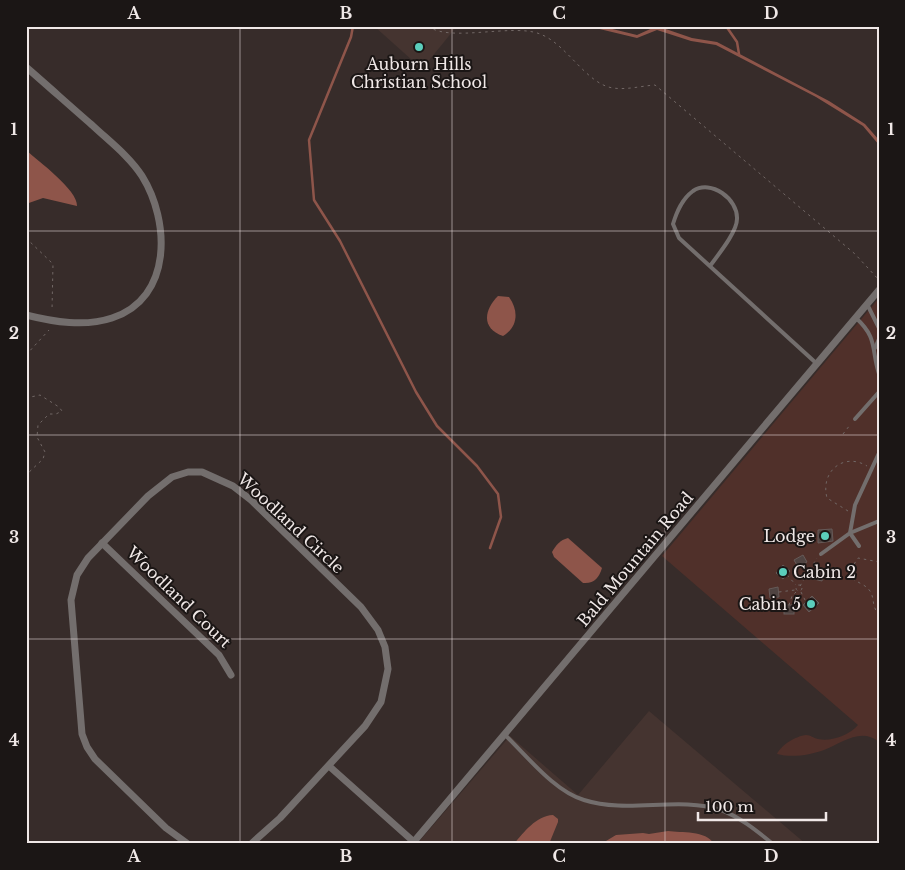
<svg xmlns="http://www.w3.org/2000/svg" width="905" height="870" viewBox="0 0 905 870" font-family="'Libre Baskerville',serif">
<rect width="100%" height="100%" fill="#372c2a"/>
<!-- built -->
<g fill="#453430">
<path d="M374,26H457L422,69Z"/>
<path d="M649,711L806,844H417L510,736L578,795Z"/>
</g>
<!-- green -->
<path fill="#50302a" d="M879,298V742C861,727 842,743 824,750C810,755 792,758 777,754C781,745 796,736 806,735C811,735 813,738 818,739C831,742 850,735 858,725L662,556Z"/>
<!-- water -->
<g fill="#8e554a">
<path d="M587,26H600L637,35L657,26L692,38L717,42L829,101L865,124L879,140V145L863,126L816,97L716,45L691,41L657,30L637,38Z"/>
<path d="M26,150C38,161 78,190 77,206L43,198L26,204Z"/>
<path d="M498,296L509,297C519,311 518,327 503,336C481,328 484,310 498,296Z"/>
<path d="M568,538L602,568C599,578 594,584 583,583L554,557L552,552C556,545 560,540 568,538Z"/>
<path d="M553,815L558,819V822L549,844H514C524,832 536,816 553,815Z"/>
<path d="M668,831C681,833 706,830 714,844H601L616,835L643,833L649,834Z"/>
</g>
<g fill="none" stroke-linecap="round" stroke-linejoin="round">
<!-- stream -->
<g stroke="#8e554a" stroke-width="2.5">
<path d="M353,26L351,37L309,140L314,200L340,241L416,392L437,426L477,466L498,494L501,517L490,548"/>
<path d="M726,26L737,42L739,54"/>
</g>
</g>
<!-- building -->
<g fill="#4f4341" stroke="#665a58">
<path d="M832,529L833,541L818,543V530Z"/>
<path d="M803,555L807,562L798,567L794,560Z"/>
<path d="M783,565L790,571L783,579L776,573Z"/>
<path d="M816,569L825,571L822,581L814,579Z"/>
<path d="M778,587L779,597L770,598L769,589Z"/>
<path d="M812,596L819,603L809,612L803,605Z"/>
<rect x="784" y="605" width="10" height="9"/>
</g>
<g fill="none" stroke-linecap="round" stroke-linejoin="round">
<!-- path -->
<g stroke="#716765" stroke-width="1" stroke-dasharray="2.5 4" stroke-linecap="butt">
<path d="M428,26C449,43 513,23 540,34C567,44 586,84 613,88C627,90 641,86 655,85L855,254L879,280"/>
<path d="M26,238L53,264L52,310"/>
<path d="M26,355L49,330"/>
<path d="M26,398L40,395L59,407L62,411L56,414H49L38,425L37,437L45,452L43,459L26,475"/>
<path d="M843,434L850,425"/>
<path d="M848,511L827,498C820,471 844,452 867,466"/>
<path d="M879,562L858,558L849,572C852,583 864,582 870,591C875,599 871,605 879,615"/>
<path d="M802,565L808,574H815"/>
<path d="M787,575L796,585"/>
<circle cx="799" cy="588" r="3"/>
<path d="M800,586L817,558"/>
<path d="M779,592L795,590"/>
<path d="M801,592L806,602"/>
<path d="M789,605L792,596L796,592"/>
</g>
<!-- service -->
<g stroke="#736e6d" stroke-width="4">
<path d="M710,266C718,255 737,232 737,219C738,199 711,179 693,191C682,199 677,211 673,224L679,238L816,363"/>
<path d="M867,304L879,328"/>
<path d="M856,318C878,338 871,349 879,374"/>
<path d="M875,348L879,339"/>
<path d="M855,419L879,392"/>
<path d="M859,546L850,533L855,505L879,453"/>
<path d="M821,554L850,533L879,521"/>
<path d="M505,735C527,756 555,792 584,800C628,814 678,796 721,810C740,817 758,832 773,844"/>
</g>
<!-- minor -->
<g stroke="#736e6d" stroke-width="7">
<path d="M26,67C48,86 70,106 92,125C109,141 129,156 142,176C170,221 173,298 112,318C85,327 54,322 26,315"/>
<path d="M102,543L219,655L231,675"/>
<path d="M329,766L414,842"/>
<path d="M188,844L166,828L95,759L87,747L82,734L71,600L77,575L88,558L148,496L172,477L188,472H202L233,486L251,500L361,607L378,630L385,647L388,669L381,702L365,726L280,818L251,844"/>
<path d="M412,844L879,290"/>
</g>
</g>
<!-- grid -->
<path fill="none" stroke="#f0e8e7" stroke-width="1" stroke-opacity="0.55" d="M240,26V844M452,26V844M665,26V844M26,231H879M26,435H879M26,639H879"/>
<!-- markers -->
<g fill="#5bcebc" stroke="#1b1615" stroke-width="2">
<circle cx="419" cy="47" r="5"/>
<circle cx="825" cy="536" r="5"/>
<circle cx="783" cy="572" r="5"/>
<circle cx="811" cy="604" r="5"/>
</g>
<g text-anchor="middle" stroke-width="4" stroke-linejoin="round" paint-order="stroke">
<!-- poi labels -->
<g font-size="16" fill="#f0e8e7" stroke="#1b1615" text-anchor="end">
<text x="419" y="70" text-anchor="middle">Auburn Hills<tspan x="419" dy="18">Christian School</tspan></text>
<text x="815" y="542">Lodge</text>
<text x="793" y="578" text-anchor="start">Cabin 2</text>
<text x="801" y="610">Cabin 5</text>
</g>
<!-- street labels -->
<g font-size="16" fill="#f0e8e7" stroke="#1b1615">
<text transform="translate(291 523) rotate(43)" y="6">Woodland Circle</text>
<text transform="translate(635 559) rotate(-50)" y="6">Bald Mountain Road</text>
<text transform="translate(179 597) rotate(44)" y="6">Woodland Court</text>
</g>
</g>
<!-- border -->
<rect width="905" height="870" fill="none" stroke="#1b1615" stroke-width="55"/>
<!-- scale -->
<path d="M698 812v8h128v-8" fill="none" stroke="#f0e8e7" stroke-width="2.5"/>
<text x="705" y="812" font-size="15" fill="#f0e8e7" stroke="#1b1615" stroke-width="4" paint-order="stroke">100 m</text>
<rect x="28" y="28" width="850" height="814" fill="none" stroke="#f0e8e7" stroke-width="2"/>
<g font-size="16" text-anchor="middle" font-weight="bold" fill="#f0e8e7">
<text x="134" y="19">A</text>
<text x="346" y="19">B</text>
<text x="559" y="19">C</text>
<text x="771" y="19">D</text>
<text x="14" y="135">1</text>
<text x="891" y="135">1</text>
<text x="14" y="339">2</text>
<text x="891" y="339">2</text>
<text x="14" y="543">3</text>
<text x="891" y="543">3</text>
<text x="14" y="746">4</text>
<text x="891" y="746">4</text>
<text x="134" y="862">A</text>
<text x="346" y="862">B</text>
<text x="559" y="862">C</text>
<text x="771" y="862">D</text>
</g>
</svg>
